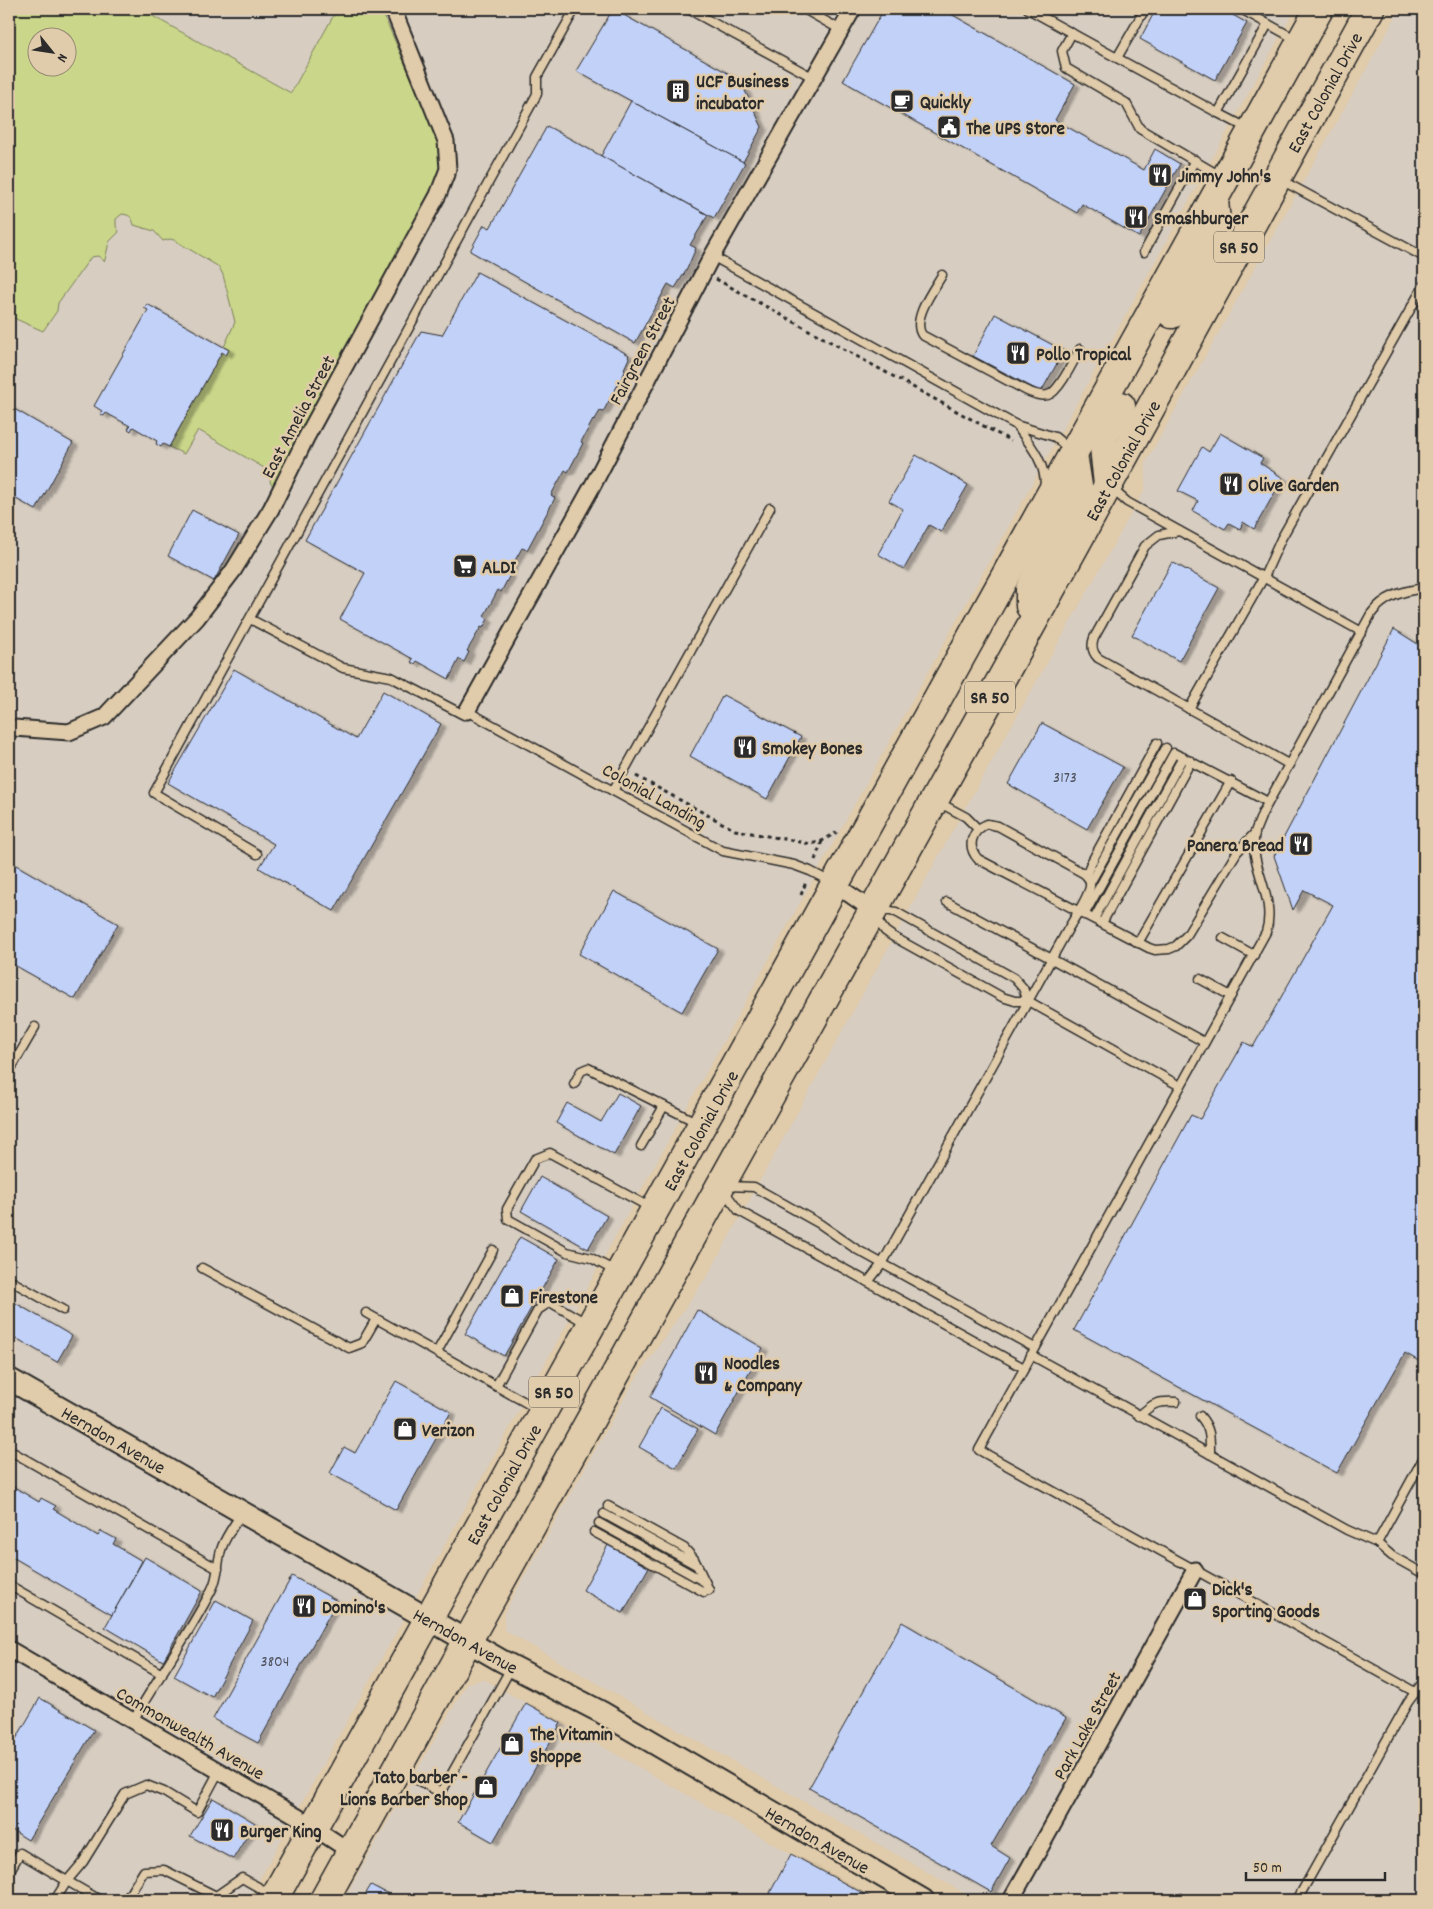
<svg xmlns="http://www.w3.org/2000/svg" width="1433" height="1909" viewBox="0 0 1433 1909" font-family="Dekko,sans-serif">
<defs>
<filter id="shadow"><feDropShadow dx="5.5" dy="3" stdDeviation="1" flood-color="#0004"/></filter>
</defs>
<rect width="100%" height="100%" fill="#e0cbaa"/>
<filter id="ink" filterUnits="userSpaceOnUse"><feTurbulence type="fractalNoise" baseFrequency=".02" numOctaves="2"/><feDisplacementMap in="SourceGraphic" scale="10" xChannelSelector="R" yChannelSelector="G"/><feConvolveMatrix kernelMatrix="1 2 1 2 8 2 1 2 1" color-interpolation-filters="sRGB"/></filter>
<g filter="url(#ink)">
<!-- built -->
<g fill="#d7cdc1" fill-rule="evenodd">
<path d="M9,9H1295L248,1900H9ZM38,38H68V68H38Z"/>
<path d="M1400,9H1424V1900H976L504,1630V1613L631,1386L709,1273L954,828L1145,489L1146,462Z"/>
<path d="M484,1679L791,1854L875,1900H343L467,1683Z"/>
</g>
<!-- green -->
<path fill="#cad689" stroke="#7a805a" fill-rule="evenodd" d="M9,9H140L291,93L337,9H381L434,130L440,148L442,176L277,486L271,484L270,481L273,473L198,430L184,454L169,447L222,352L226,354L229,350L224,347L235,322L223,275L219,267L174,240L170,239L163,241L154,231L134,225C132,218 131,215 122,214L116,219V226L119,232L109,242L105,260L104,261L98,256L91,257L58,303L57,311L43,331L9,316ZM38,38H68V68H38Z"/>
<!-- building -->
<g fill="#c2d1f8" stroke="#2b2b2b" filter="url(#shadow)">
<path d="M613,9L740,80L762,127L743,162L576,71Z"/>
<path d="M884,9H942L1075,84L1055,120L1144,170L1155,149L1180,164L1139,237L1082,204L1077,213L843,81Z"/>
<path d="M1156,9H1222L1247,23L1215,80L1140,39Z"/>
<path d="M631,101L745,163L714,218L601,156Z"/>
<path d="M547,126L708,215L690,245L696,248L687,269L675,288L668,284L635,343L470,251L484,225L490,228Z"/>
<path d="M477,272L629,355L628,357L629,358L624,369L626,370L603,412L600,411L594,421L593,420L581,442L583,443L577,455L568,472L565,470L551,495L555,498L527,550L522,548L508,573L510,575L501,592L498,590L484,616L488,619L483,628L481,627L467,651L469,652L464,662L459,659L449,679L417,661L415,664L411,662L413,659L340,619L365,573L305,540L421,331L442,335Z"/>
<path d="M147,304L229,350L226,355L222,352L169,447L163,444L161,447L156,444L157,441L133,427L131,431L128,429L130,426L106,413L104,416L100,414L102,411L94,406L148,310L144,308Z"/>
<path d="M995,314L1064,351L1041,392L973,356Z"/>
<path d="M9,406L73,443L36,510L9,495Z"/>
<path d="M1220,433L1263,458L1260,463L1283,478L1254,529L1243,522L1240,529L1229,523L1225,529L1193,511L1198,501L1178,491L1202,447L1209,452Z"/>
<path d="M916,455L968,485L941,532L929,525L904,569L878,554L903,509L889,501Z"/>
<path d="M192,510L239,535L214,581L168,556Z"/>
<path d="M1172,562L1219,588L1179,661L1132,635Z"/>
<path d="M1394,629L1424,648V1364L1405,1353L1337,1473L1074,1330L1191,1115L1200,1119L1244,1042L1253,1047L1333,905L1304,890L1293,910L1274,856Z"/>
<path d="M234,669L356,739L383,691L441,724L334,911L259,868L274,844L168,783Z"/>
<path d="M723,695L801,737L767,799L690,756Z"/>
<path d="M1042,723L1123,767L1087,829L1008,784Z"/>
<path d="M9,861L118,924L75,999L9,962Z"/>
<path d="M614,891L718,949L682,1012L579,954Z"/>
<path d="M618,1093L641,1106L614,1155L556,1123L567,1103L601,1122Z"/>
<path d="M540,1177L607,1216L588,1249L521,1211Z"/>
<path d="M520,1237L559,1259L504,1356L465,1334Z"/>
<path d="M12,1301L72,1336L57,1362L9,1334V1307Z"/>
<path d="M697,1310L763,1348L715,1435L650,1397Z"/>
<path d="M396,1381L451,1412L396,1510L330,1473L344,1447L355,1453Z"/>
<path d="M661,1408L698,1429L676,1468L639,1447Z"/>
<path d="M9,1484L39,1502L41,1498L56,1506L53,1509L98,1536L101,1531L116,1539L113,1544L142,1561L112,1615L9,1555Z"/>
<path d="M633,1529L651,1540L639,1561L649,1567L623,1613L583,1590L608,1545L620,1551Z"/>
<path d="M145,1557L202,1591L163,1661L105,1627Z"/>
<path d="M292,1576L337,1601L258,1743L213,1719Z"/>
<path d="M216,1600L253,1621L212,1697L174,1676Z"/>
<path d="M902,1622L1066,1718L991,1846L1010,1858L991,1892L809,1788Z"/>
<path d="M40,1698L94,1730L28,1840L9,1828V1751Z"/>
<path d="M526,1703L561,1723L493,1842L458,1822Z"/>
<path d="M213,1798L255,1823L233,1859L190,1836Z"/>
<path d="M791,1854L875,1900H766Z"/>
<path d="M371,1885L399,1900H362Z"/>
<path d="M1181,1893L1194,1900H1176Z"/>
</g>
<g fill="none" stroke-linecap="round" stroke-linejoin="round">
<!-- lane casing -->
<g stroke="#2b2b2b" stroke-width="11">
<g id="lane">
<path d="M688,9L814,78"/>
<path d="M804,9L841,30"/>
<path d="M1028,9L1117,58L1145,9"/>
<path d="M1241,9L1297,40"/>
<path d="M1072,33L1062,51L1066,68L1126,103L1140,129L1222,177"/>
<path d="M1117,58L1218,113L1268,24"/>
<path d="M1218,113L1247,128"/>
<path d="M1281,180L1424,257"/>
<path d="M1144,252L1195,160"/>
<path d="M712,256L1016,425L1055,437L1070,450"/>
<path d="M942,275C934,289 911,319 922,335L1025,390C1032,393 1040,397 1048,395C1059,392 1074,360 1080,349"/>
<path d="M1016,425C1029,443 1045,461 1045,485"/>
<path d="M1111,488L1127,502L1362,632"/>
<path d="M1179,531L1159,535L1145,546L1094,638C1091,646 1092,652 1098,658L1290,765"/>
<path d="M250,619L343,668L391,677L464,715"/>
<path d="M1189,709L1264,577L1281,539L1424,285"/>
<path d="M467,711L723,851L794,865L810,871L831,882"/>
<path d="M613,791L770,508"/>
<path d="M938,802L966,817L978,829"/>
<path d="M257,854L154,793L537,94V77L575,9"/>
<path d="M1086,875L1091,863L1157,743"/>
<path d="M1090,883L1166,748"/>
<path d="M947,902L1204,1042"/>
<path d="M879,909L896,912L903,916L1014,978L1023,988L1028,1001"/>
<path d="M1084,915L1174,753L1268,802"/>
<path d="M875,917L885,931L892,936L1002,997L1015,1001H1028L1180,1086"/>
<path d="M1094,919L1183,757"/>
<path d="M1102,923L1191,761"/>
<path d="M1223,938L1254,955"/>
<path d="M1138,943L1231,781"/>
<path d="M1200,979L1231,996"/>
<path d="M9,1072L35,1027"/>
<path d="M574,1084L581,1071L588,1068L698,1123"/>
<path d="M641,1146L664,1106"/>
<path d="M727,1186L754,1187L820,1224L856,1249L1035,1348"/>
<path d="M724,1191L739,1211L1024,1368"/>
<path d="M202,1268L349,1348L362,1343L376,1319"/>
<path d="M615,1271L591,1258L567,1252L508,1219L507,1209L535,1159L550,1153L651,1208"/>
<path d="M9,1282H13L63,1310"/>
<path d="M868,1282L882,1264L1067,931C1072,921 1092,893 1090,883C1089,878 1086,875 1083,873L998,826L987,824C972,830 966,846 978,859L1149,948L1155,950L1169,949L1176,946L1187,935L1237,852L1255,833"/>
<path d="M366,1313L539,1410"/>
<path d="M437,1352L493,1250"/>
<path d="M1031,1355L1347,1530L1377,1543L1392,1556L1424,1574"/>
<path d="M496,1386L538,1310L550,1302L586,1323"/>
<path d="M1139,1416C1153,1403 1157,1401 1176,1402"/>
<path d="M1200,1416C1211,1429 1210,1438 1210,1454"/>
<path d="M9,1450L218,1569"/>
<path d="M608,1506L684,1548L694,1559L709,1590"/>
<path d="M604,1514L698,1566"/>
<path d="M599,1523L705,1582"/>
<path d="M594,1532L704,1592"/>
<path d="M1377,1543L1424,1457"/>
<path d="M9,1585L162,1674"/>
<path d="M1415,1692L979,1450L1266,932C1277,897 1248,866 1255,832C1257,826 1260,820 1262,814L1371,614C1384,596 1403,591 1424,588"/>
<path d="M133,1721C158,1676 189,1635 212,1589C219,1576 217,1560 222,1547C226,1536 235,1524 241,1514"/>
<path d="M401,1771L441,1793L511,1668"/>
<path d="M9,1872L20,1853L67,1881L55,1900"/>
<path d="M100,1900L67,1881L83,1862L125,1794L146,1785L164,1792L197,1812L219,1771"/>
<path d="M126,1900L144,1871L164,1870L216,1896L242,1878L272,1895"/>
<path d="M1297,1900L1408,1702L1424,1681"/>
</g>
</g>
<!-- street casing -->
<g stroke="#2b2b2b" stroke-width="19">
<g id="street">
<path d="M467,711L593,485L712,256L853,9"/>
<path d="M9,729L14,728L69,732L104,717L197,618L233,571L271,509L306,438L438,195L448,169L446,141L393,9"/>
<path d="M836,885L872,910"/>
<path d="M9,1649L298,1817L351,1852"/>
<path d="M1011,1900L1195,1570"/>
</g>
</g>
<!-- secondary casing -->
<g stroke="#2b2b2b" stroke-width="25">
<path id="secondary" d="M9,1379L502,1661L601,1712L923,1900"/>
</g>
<!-- highway casing -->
<g stroke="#2b2b2b" stroke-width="31">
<g id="highway">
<path d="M1172,314L1217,234L1214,200"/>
<path d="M1108,485L1103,437L1121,406"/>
<path d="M1030,606V589L1077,496L1078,486L1073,454"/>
<path d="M273,1900L1319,9"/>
<path d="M324,1900L1033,622L1370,9"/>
</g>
</g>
<!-- path -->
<g stroke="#2b2b2b" stroke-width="3" stroke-dasharray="4 4" stroke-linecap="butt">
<path d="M716,279L1011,441"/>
<path d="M636,776L735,830L811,844L822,841L837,832"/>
<path d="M815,860L822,841"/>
<path d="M801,895L806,882"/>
</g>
<!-- lane -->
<use href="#lane" stroke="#e0cbaa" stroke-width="8"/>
<!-- street -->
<use href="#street" stroke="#e0cbaa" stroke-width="15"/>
<!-- secondary -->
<use href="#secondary" stroke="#e0cbaa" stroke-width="21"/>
<!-- highway -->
<use href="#highway" stroke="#e0cbaa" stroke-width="28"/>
</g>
</g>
<!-- icons -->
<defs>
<g id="building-square" transform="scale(1.25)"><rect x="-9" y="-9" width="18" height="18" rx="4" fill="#2b2b2b" stroke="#e0cbaa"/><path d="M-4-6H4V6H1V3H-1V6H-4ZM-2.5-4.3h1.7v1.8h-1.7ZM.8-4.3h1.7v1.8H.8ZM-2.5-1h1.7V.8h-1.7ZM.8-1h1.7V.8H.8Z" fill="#fff"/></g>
<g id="cafe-square" transform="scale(1.25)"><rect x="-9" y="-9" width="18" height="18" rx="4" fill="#2b2b2b" stroke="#e0cbaa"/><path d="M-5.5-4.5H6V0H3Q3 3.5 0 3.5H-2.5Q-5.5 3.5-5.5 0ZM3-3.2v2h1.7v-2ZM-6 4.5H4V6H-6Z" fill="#fff"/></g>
<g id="civic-square" transform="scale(1.25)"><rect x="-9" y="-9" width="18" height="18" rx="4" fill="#2b2b2b" stroke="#e0cbaa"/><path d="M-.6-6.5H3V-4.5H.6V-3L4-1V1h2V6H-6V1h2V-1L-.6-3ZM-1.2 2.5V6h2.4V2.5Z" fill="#fff"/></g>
<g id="restaurant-square" transform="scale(1.25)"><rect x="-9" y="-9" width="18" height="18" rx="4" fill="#2b2b2b" stroke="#e0cbaa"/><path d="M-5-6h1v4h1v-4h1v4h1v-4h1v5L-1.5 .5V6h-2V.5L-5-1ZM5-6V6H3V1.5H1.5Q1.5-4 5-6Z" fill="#fff"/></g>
<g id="supermarket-square" transform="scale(1.25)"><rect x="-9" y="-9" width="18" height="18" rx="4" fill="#2b2b2b" stroke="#e0cbaa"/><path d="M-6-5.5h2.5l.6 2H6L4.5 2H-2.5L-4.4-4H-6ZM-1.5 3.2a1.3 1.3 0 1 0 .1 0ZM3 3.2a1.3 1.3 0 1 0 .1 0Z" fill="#fff"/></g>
<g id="shop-square" transform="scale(1.25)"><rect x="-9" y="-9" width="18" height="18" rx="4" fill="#2b2b2b" stroke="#e0cbaa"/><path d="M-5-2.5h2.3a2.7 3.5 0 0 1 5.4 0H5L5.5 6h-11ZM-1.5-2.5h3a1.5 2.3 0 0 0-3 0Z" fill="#fff"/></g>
</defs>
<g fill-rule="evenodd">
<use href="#building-square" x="678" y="91"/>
<use href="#cafe-square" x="902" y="101"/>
<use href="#civic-square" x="949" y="127"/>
<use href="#restaurant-square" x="1160" y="175"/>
<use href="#restaurant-square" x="1136" y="217"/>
<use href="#restaurant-square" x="1018" y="353"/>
<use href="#restaurant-square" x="1231" y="484"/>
<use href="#supermarket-square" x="465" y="566"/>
<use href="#restaurant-square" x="745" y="747"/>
<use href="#restaurant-square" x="1301" y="844"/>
<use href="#shop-square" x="512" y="1296"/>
<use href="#restaurant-square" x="706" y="1373"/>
<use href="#shop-square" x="405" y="1429"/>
<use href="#shop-square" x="1195" y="1599"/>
<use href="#restaurant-square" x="304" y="1606"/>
<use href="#shop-square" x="512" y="1744"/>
<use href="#shop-square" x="486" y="1787"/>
<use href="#restaurant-square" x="222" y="1830"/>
</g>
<g text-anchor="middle" stroke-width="5" stroke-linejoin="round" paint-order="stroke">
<!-- number labels -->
<g font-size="16" fill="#51545e">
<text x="1065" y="782">3173</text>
<text x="275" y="1666">3804</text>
</g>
<!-- shield labels -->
<g fill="#e0cbaa" stroke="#615b51" stroke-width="1">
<rect x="1214" y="231.5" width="50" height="31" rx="4"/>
<rect x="965" y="681.5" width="50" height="31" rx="4"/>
<rect x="529" y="1376.5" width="50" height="31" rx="4"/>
</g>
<g font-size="18" font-weight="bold" fill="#2b2b2b">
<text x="1239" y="253">SR 50</text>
<text x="990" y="703">SR 50</text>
<text x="554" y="1398">SR 50</text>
</g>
<!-- poi labels -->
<g font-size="19" font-weight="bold" fill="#2b2b2b" stroke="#e0cbaa" text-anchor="start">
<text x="696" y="87">UCF Business<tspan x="696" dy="22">incubator</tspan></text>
<text x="920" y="108">Quickly</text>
<text x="966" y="134">The UPS Store</text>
<text x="1178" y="182">Jimmy John's</text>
<text x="1154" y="224">Smashburger</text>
<text x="1036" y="360">Pollo Tropical</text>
<text x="1248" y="491">Olive Garden</text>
<text x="482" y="573">ALDI</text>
<text x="762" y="754">Smokey Bones</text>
<text x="1284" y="851" text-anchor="end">Panera Bread</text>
<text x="530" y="1303">Firestone</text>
<text x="724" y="1369">Noodles<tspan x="724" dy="22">&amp; Company</tspan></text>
<text x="422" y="1436">Verizon</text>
<text x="1212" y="1595">Dick's<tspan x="1212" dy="22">Sporting Goods</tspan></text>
<text x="322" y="1613">Domino's</text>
<text x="530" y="1740">The Vitamin<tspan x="530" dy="22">Shoppe</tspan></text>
<text x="468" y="1783" text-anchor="end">Tato barber -<tspan x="468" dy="22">Lions Barber Shop</tspan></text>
<text x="240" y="1837">Burger King</text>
</g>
<!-- street labels -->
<g font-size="19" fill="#2b2b2b" stroke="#e0cbaa">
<text transform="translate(1324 92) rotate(-61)" y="7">East Colonial Drive</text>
<text transform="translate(641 350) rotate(-62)" y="7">Fairgreen Street</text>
<text transform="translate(297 416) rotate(-62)" y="7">East Amelia Street</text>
<text transform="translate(1122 460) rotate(-61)" y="7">East Colonial Drive</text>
<text transform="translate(655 795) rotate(29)" y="7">Colonial Landing</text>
<text transform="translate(700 1130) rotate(-61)" y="7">East Colonial Drive</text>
<text transform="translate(114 1439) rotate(30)" y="7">Herndon Avenue</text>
<text transform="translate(503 1484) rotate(-61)" y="7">East Colonial Drive</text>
<text transform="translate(466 1640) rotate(29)" y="7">Herndon Avenue</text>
<text transform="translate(1086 1725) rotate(-61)" y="7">Park Lake Street</text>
<text transform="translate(191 1732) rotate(30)" y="7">Commonwealth Avenue</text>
<text transform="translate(818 1839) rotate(30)" y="7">Herndon Avenue</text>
</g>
</g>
<!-- margin -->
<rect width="1433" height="1909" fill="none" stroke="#e0cbaa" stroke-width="30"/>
<rect x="15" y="15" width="1403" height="1879" fill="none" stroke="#2b2b2b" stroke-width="2" filter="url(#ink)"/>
<!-- north arrow -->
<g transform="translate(52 52) rotate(120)"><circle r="24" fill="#e0cbaa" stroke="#988b77"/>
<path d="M0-4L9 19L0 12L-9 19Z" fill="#2b2b2b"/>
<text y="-8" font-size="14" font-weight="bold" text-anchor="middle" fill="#2b2b2b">N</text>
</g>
<!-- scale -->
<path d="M1246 1872v8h139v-8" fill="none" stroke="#2b2b2b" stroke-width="2.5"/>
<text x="1253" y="1872" font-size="15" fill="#2b2b2b" stroke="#e0cbaa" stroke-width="4" paint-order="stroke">50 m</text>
</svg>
